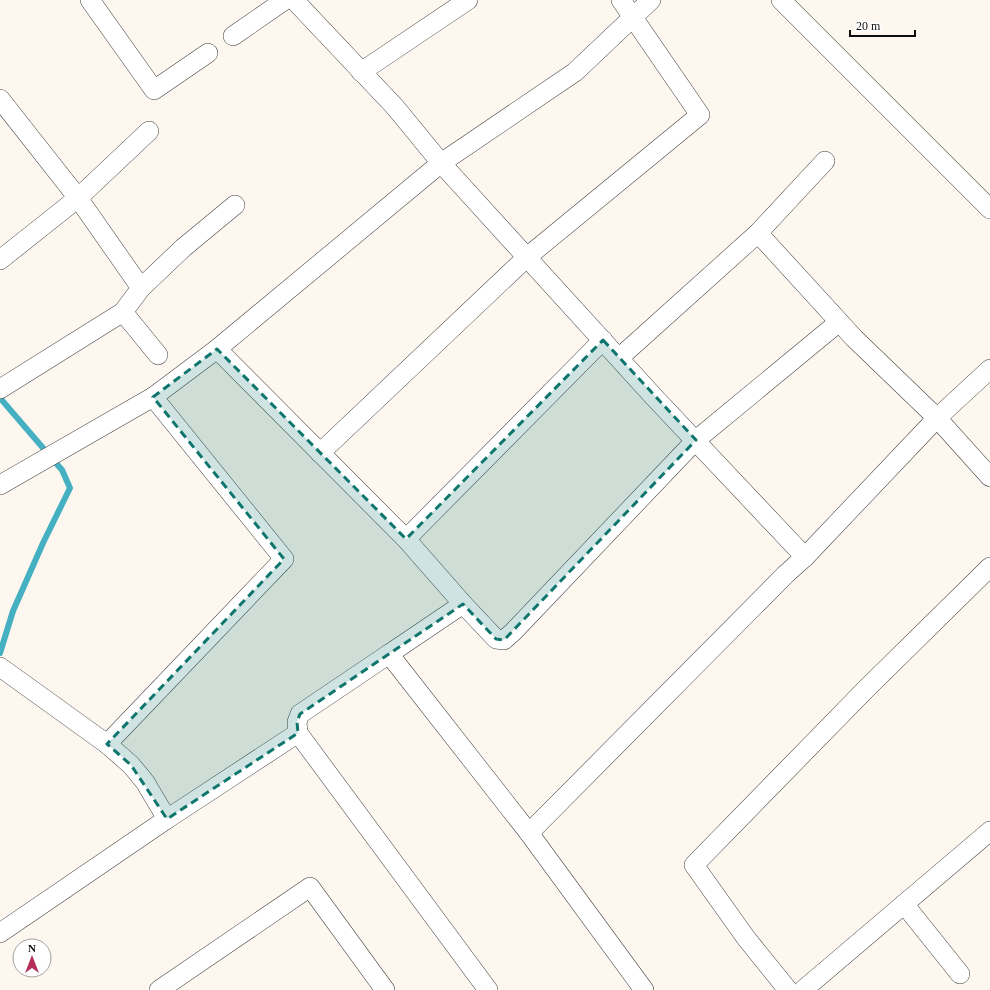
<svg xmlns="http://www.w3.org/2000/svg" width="990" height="990" viewBox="0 0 990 990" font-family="Georgia,serif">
<rect width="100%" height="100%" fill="#fef7f0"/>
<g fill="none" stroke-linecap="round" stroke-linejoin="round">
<!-- stream -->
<path stroke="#45b0c2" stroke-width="6" d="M0,398L62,470L70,488L43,543L13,611L0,653"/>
<!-- street casing -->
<g stroke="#414141" stroke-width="20">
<g id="street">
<path d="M90,0L154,90L208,53"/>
<path d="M294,0L395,107L441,163L217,349L406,539L463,604L389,654"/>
<path d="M651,0L575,72L441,163L654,397L805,557"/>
<path d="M781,0L990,209"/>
<path d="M233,36L285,0"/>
<path d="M361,72L468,0"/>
<path d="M0,99L78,198L141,288L123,312L158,355"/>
<path d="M758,233L854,338L937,418L990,477"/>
<path d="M0,260L78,198L149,131"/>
<path d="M141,288L183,248L235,205"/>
<path d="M619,358L758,233L825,161"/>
<path d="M0,389L123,312"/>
<path d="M320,453L527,257L700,115L621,0"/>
<path d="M0,485L153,397"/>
<path d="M406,539L603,340"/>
<path d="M463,604L496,639L504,640L513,632L696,440L839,322"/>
<path d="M0,667L107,744L131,765L145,782L167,819L0,933"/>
<path d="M298,733L297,722L300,714L389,654L529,833L644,990"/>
<path d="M107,744L284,559L153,397L217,349"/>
<path d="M167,819L298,733L488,990"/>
<path d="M529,833L786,574L805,557L937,418L990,369"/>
<path d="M904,904L960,974"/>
<path d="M159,990L310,887L385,990"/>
<path d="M788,990L746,938L694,865L866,689L990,567"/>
<path d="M803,990L990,831"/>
</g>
</g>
<!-- street -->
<use href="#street" stroke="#fff" stroke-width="19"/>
</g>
<!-- marked area -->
<path fill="#0f766e" fill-opacity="0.2" stroke="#0f766e" stroke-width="3" stroke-dasharray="8 5" stroke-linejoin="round" d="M603,340L696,440L504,640L496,639L463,604L300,714L297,722L298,733L167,819L131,765L107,744L284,559L153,397L217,349L406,539Z"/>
<!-- north arrow -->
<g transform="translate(32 958)"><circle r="19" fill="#ffffff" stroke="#9f9f9f"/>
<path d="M0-3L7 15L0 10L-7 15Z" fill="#b33158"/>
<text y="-6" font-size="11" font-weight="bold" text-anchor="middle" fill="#0e0e0e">N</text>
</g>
<!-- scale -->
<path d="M850 30v6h65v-6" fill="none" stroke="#0e0e0e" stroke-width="2"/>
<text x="856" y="30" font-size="12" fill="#0e0e0e" stroke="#ffffff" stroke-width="3" paint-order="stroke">20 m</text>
</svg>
